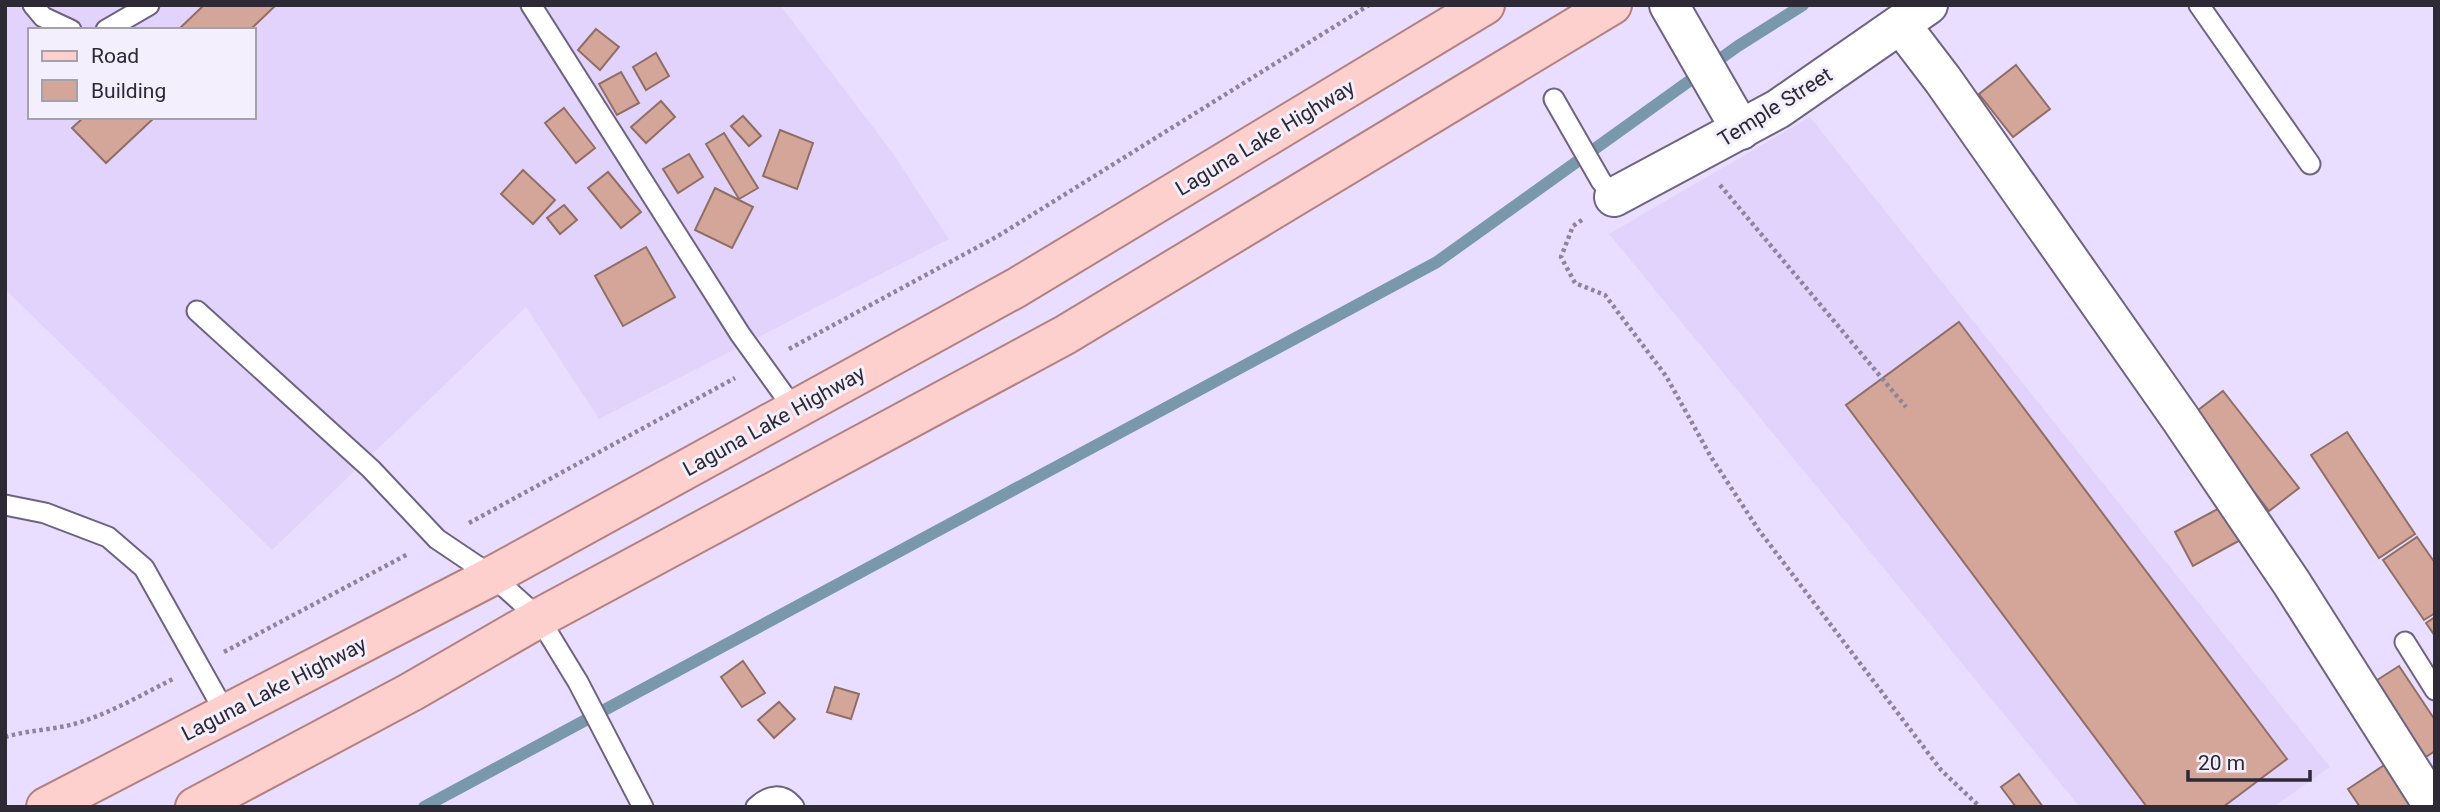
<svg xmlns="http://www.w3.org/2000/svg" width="2440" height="812" viewBox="0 0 2440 812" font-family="Roboto,sans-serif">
<rect width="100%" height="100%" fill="#e9deff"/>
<!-- built -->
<g fill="#e1d3fb" fill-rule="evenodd">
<path d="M5,5H780L892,152L949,239L599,419L526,307L272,550L5,289ZM30,30H254V117H30Z"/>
<path d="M1810,117L2330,767L2273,807H2080L1609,234Z"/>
</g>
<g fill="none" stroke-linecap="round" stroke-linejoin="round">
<!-- stream -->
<path stroke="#7998ab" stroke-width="12" d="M424,807L1437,262L1738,46L1803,5"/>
</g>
<!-- building -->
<g fill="#d4a69a" stroke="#906e65" stroke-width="2">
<path d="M204,5H276L250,30H178Z"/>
<path d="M596,29L619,47L600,70L578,50Z"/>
<path d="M656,53L669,76L646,90L633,67Z"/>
<path d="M2016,65L2050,109L2013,137L1979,94Z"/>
<path d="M621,72L639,103L617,115L599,84Z"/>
<path d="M661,101L675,117L646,143L631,127Z"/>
<path d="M564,108L595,148L576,163L545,123Z"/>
<path d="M743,116L761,136L749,146L731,126Z"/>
<path d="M84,117H155L106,163L72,128Z"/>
<path d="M780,130L813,143L797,189L763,176Z"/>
<path d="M724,133L758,188L739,199L706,144Z"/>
<path d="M689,154L703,177L678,193L663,169Z"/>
<path d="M523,170L555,200L533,224L501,194Z"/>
<path d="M608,172L641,212L621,228L588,188Z"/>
<path d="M715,188L753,207L732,248L695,230Z"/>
<path d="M564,205L577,220L560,234L547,218Z"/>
<path d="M646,247L675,297L623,326L595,276Z"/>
<path d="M1959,322L2287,759L2223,807H2147L1846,405Z"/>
<path d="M2223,391L2299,488L2269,511L2193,414Z"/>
<path d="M2347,432L2415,534L2379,558L2311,455Z"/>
<path d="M2225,505L2244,538L2193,566L2175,532Z"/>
<path d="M2417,537L2435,563V613L2424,620L2383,560Z"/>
<path d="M2435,617V636L2426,623Z"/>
<path d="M743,661L765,693L742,707L721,677Z"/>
<path d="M2399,666L2435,720V751L2421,760L2371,684Z"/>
<path d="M835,687L859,694L851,719L827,712Z"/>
<path d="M779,702L795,719L774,738L758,720Z"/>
<path d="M2395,758L2428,807H2360L2348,789Z"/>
<path d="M2019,774L2043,807H2016L2001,787Z"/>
</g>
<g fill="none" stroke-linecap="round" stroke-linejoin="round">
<!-- service casing -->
<g stroke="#6e6380" stroke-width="23">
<g id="service">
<path d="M33,5L43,17L71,30"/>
<path d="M531,5L740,334L794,409"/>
<path d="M2199,5L2310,164"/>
<path d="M106,30L149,5"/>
<path d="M1554,99L1601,181L1614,197"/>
<path d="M197,311L371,469L437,539L492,576L539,618L578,682L643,807"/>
<path d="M5,505L45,513L108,537L144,568L226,714"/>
<path d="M2405,642L2435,690"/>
<path d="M756,807C769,795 782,792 794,807"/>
</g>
</g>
<!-- minor casing -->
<g stroke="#6e6380" stroke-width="42">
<g id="minor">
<path d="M1669,5L1741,130"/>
<path d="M1901,25L1943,80L2180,418L2291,582L2434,807"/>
<path d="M1614,197L1778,109L1928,5"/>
</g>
</g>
<!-- primary casing -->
<g stroke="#b48182" stroke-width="42">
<g id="primary">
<path d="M46,807L492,576L1016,288L1485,5"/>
<path d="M195,807L411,692L539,618L1065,335L1612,5"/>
</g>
</g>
<!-- path -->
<g stroke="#8c859c" stroke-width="4.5" stroke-dasharray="3.5 3.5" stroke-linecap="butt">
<path d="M1720,185L1906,407"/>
<path d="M1582,220L1573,226L1561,257L1575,283L1605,295L1666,376L1711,457L1758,529L1941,770L1980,807"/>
<path d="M789,349L998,236L1369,5"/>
<path d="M469,523L735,378"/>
<path d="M224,652L408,554"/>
<path d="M5,737C28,730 52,730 74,724C109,714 141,695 173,679"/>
</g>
<!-- service -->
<use href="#service" stroke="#fff" stroke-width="19"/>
<!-- minor -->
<use href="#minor" stroke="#fff" stroke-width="38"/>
<!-- primary -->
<use href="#primary" stroke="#fdd0cd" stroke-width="38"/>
</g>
<g text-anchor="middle" stroke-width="6" stroke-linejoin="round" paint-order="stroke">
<!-- street labels -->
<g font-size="21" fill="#2d2935" stroke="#f3effc">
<text transform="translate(1775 107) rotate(-32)" y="7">Temple Street</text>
<text transform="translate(1265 138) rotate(-31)" y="7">Laguna Lake Highway</text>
<text transform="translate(774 421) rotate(-29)" y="7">Laguna Lake Highway</text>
<text transform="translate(274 689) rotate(-27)" y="7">Laguna Lake Highway</text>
</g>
</g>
<!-- border -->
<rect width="2440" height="812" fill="none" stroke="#2d2935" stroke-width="14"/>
<!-- legend -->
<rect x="28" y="28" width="228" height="91" fill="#f3effc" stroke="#a4a0ac" stroke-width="2"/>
<rect x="42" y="51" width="35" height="10" fill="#fdd0cd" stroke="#a4a0ac" stroke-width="2"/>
<text x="91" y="63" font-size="21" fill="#2d2935">Road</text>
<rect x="42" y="80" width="35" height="21" fill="#d4a69a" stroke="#a4a0ac" stroke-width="2"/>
<text x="91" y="98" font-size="21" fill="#2d2935">Building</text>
<!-- scale -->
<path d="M2188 770v10h122v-10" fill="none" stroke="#2d2935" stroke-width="3.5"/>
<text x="2198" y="770" font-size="21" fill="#2d2935" stroke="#f3effc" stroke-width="5" paint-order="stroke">20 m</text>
</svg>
